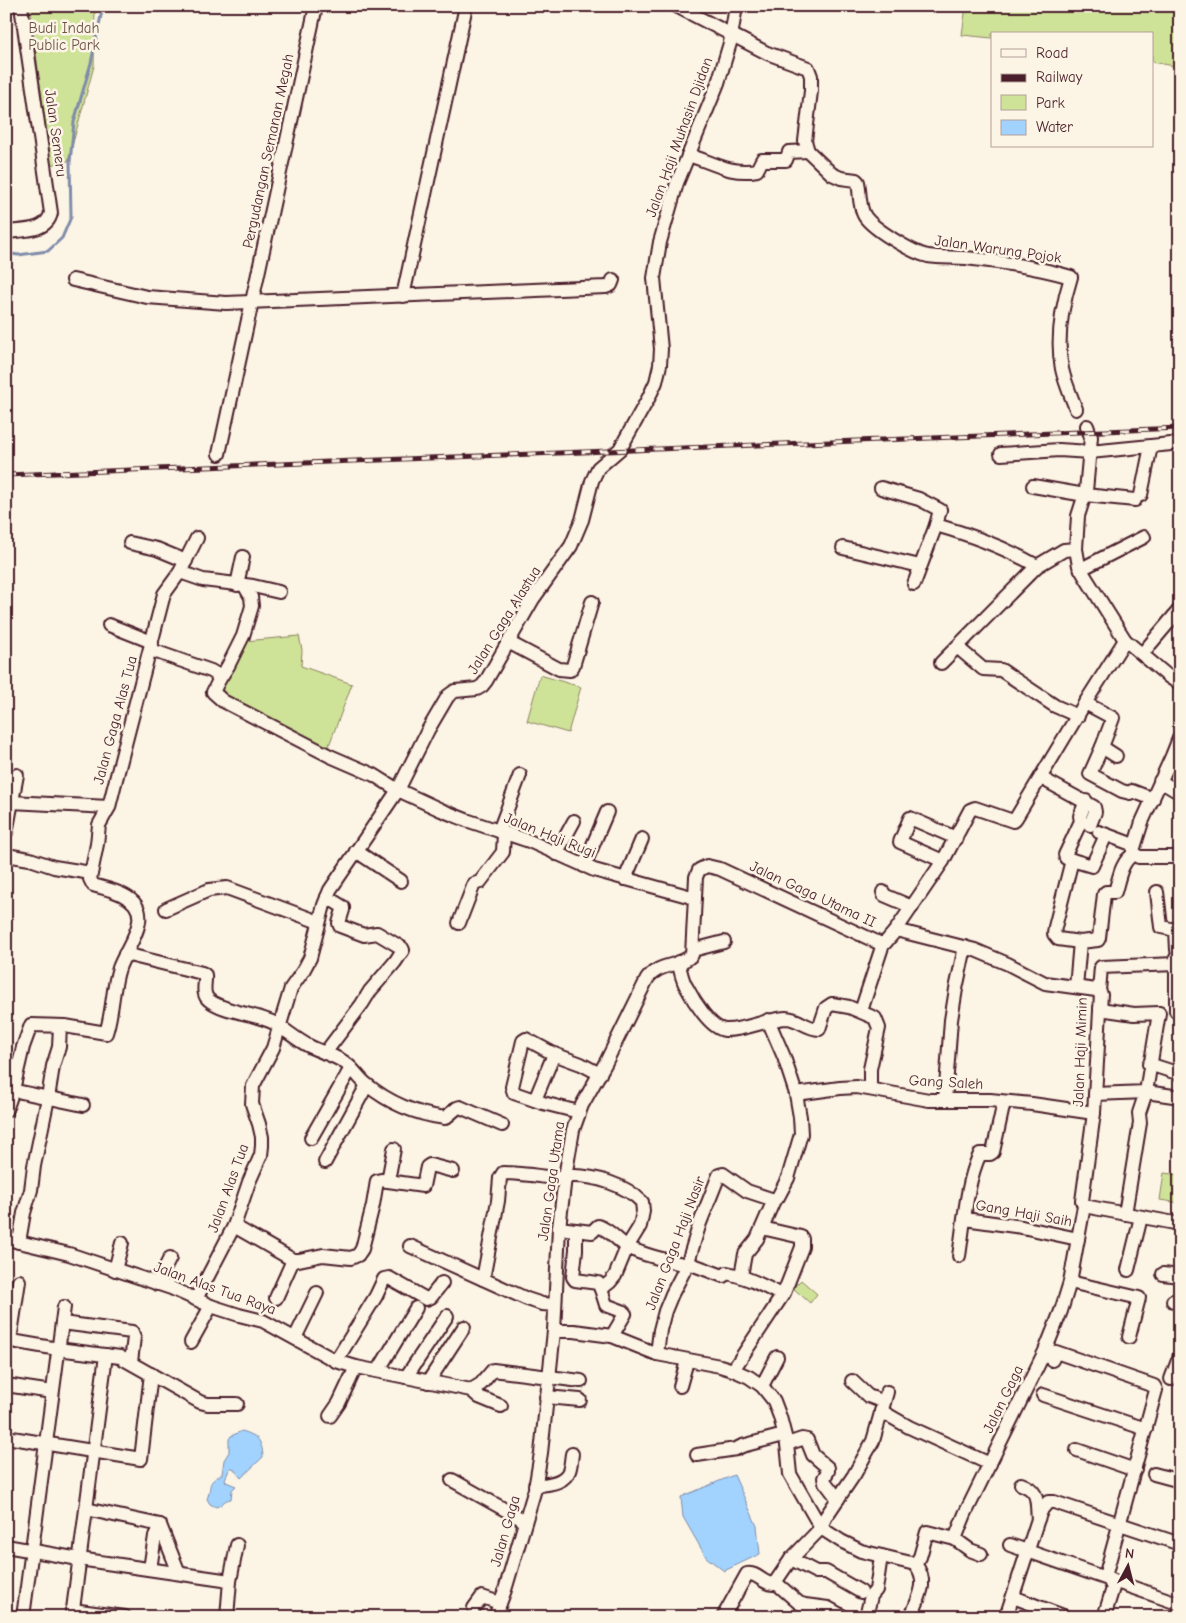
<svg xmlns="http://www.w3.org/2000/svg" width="1186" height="1623" viewBox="0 0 1186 1623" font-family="'Comic Neue',sans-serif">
<rect width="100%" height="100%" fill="#fcf5e5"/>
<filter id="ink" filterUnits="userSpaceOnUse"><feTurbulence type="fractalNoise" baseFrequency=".02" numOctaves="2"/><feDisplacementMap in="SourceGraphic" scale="10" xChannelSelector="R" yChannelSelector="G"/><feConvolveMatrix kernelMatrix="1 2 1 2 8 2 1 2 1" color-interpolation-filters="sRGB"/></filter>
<g filter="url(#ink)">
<!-- green -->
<g fill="#cfe398" stroke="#8c8162">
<path d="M30,6H95L94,66L68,161L50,165Z"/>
<path d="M966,6H1180V67L1152,62V34H992V38L962,35Z"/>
<path d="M299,636L302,650L301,666L352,684L328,748L225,694L220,685L234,642Z"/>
<path d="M540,675L581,687L568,733L527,721Z"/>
<path d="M1164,1173L1180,1175V1203L1160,1200Z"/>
<path d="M801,1280L817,1294L810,1303L793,1288Z"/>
</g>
<!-- water -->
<g fill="#a2d3ff" stroke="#7f8baa">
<path d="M242,1431C258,1436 262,1440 263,1457L241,1478L233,1468H230L225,1479L226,1482L236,1486L232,1490L231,1499C223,1500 223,1505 216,1507L210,1504L207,1499C213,1484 205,1484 222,1474L224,1460L229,1452V1439L231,1436Z"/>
<path d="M734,1475L757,1526L760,1554L724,1571L706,1557L683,1517L681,1497Z"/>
</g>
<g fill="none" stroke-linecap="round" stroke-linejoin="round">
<!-- stream -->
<path stroke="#7f8baa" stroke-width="3" d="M6,253L18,255L48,251L62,238L71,217L70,162L74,122L91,63L103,6"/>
<!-- minor casing -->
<g stroke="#4a1f2b" stroke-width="16">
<g id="minor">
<path d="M676,6L767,53L808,68L811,76V91L805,141L808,151L832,174L841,178L856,180L858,182C860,192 859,206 864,215C871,228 913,253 928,256C940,258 953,257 966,258C1001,262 1037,267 1071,277C1062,306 1056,339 1062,369C1065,383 1071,396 1076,409"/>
<path d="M688,155C713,162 729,175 757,170L762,160H786L789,152L808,151"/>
<path d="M6,232C22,230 47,232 51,213L21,6"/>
<path d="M73,280L147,297L226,303L606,287L611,285L613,280"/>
<path d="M403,296L466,6"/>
<path d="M1087,426L1091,437L1086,491L1078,516L1076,549L1079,566L1086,578L1125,640L1169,677L1180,684"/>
<path d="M219,454L316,6"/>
<path d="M1001,454L1059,450L1090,452L1171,444"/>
<path d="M1033,486L1085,495L1135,500"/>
<path d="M881,488L919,499L940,510L936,525L914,584"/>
<path d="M1141,495L1151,446"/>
<path d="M936,525C971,535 1006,548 1037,566"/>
<path d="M130,543L157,549L186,561"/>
<path d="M843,548L920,566"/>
<path d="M1081,569L1144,537"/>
<path d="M180,572L203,580L253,586L279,592"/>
<path d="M237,585L243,557"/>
<path d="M109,625L152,642"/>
<path d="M508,642L559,669L570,670L573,666L592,602"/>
<path d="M957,647L983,669L1001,670L1055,706L1078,716"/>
<path d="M151,650L211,671L216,674L219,680L213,692L223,701L330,756L374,775L398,790L441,810L466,820L529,841L594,870L695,898"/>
<path d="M1142,654L1180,609"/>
<path d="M941,663L1037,566L1064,550L1076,549"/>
<path d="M219,680L228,666L243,636L252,606L251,597L244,585"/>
<path d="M1085,703L1113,718L1102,747L1116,756"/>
<path d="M1180,736L1172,756L1142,822L1133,851L1138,857H1180"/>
<path d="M1102,747L1090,774L1122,791L1130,793L1132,791L1153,799"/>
<path d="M1041,778L1094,807L1095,812L1090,825"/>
<path d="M1160,781L1180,793"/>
<path d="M11,802L109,807"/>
<path d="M499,831L520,775"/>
<path d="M1099,832L1134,845"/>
<path d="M6,833L17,775"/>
<path d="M356,851L401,881"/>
<path d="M556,854L574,821"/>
<path d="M6,855L30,859L54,867L91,873"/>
<path d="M1072,860L1066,858L1065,855L1081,821L1080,816L1086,801"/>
<path d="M943,861L900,842L910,818L956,838"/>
<path d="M584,866L607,812"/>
<path d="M625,879L642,839"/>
<path d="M883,892L884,895L912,907"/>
<path d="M1157,892L1161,927L1176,930L1177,950"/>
<path d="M166,909L209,890L227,888L319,922"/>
<path d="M459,923L474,884L480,882L503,852L504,833"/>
<path d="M896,930L975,950L1008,964L1045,983L1096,990L1101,994L1094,1113L1082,1201L1084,1206L1070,1282L1061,1311L1045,1351L965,1514L955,1539L927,1532L920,1557L915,1564"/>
<path d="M1080,942L1098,940L1099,938L1104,894L1106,892H1115C1119,879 1121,861 1134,854"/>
<path d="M693,950L724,942"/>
<path d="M125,954L202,973L205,975C206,983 201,994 209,1000C223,1012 258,1014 274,1023C286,1030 297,1040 309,1046C321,1052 333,1055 344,1062C353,1068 358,1077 366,1084C389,1103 415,1114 445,1118L457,1108L460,1107L502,1125"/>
<path d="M1176,958V1011"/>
<path d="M678,962C681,971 682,981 687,988C693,1000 711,1029 725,1030C743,1031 767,1019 786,1018C798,1018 807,1029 819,1029L826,1008L832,1004L849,1007L875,1018L879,1028L870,1069V1089"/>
<path d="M1076,987L1080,942L1058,939L1054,934L1055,927L1072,860L1092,866L1106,835"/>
<path d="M1099,991L1101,967L1176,964"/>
<path d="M861,1011L883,944"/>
<path d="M768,1020L784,1057L796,1094L840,1088L857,1087L929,1100H990L1032,1104L1094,1113"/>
<path d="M325,1053L362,1004L370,991L395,962L403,950L402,948L377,933L364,935L340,926L339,923L343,910V907L327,897"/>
<path d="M1149,1064L1180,1074"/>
<path d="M21,1092L83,1105"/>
<path d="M1095,1094L1146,1092L1159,1013L1134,1014L1100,1009"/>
<path d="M535,1100L554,1054"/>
<path d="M945,1100L951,1020L956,989L965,947"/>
<path d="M6,1110L13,1090L23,1047L31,1025L65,1026L106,1033C113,1012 112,989 119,968C127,945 158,912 123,895C114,890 103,888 93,885L90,879L97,844L99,825L109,807L114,787L164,594L180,572L197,538"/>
<path d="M579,1112L543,1103L514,1093L512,1087L523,1041L526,1039L554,1054L581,1064L600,1074"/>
<path d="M311,1138L351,1068"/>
<path d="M394,1149L388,1181L423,1186L427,1167L430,1165L453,1171"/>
<path d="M325,1162L367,1085"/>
<path d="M1084,1206L1180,1224"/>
<path d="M1125,1214L1140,1123L1139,1113L1146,1092L1180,1097"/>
<path d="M965,1219L1022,1227L1078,1239"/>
<path d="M234,1226L293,1260H299L323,1255L351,1258L358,1255L362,1249L373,1205L377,1181L381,1180L388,1181"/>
<path d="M559,1228L592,1232L598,1226C612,1231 616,1240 628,1247C643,1256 668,1260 686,1265L691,1264L723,1276L727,1273C747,1277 764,1286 782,1295"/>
<path d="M576,1230V1250L573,1277L575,1280L598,1283L601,1289"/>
<path d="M6,1238L19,1242L69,1254L171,1288L211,1306L239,1315L263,1321L336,1361L356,1367L471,1390L481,1384L493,1370L581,1381"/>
<path d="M19,1242L24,1213L31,1190L34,1166L48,1098L53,1066L59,1047L60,1026"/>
<path d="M410,1246L527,1299L542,1304L555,1305"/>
<path d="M959,1256C964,1225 966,1183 980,1154H990L993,1152L1004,1102"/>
<path d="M115,1270L122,1243"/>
<path d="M1128,1270L1141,1217"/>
<path d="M1163,1274L1180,1276"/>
<path d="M741,1276L745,1254L757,1239L774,1200L778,1197L788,1178L801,1134L800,1117L796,1094"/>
<path d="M483,1279L498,1201L500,1178L503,1173C520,1173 538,1176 554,1178C560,1178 565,1176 570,1176C594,1175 626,1185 642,1202L643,1211L640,1226L627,1247L615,1276L610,1282L601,1289L606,1305L622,1311L625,1314L612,1336"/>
<path d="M1070,1282L1139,1298L1129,1337"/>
<path d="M157,1284L170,1258"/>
<path d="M276,1298L293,1260"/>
<path d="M196,1299L234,1226L249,1182L261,1155L262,1146V1137L259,1124L252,1104L253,1086L273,1048L291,988L303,971L310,958L324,905L330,890L398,790L428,730L448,696L455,691L477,689L482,686L486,681L533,599L571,546L582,520L592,481L598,468L620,449L648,399L656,382L660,365L661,349L654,278L660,242L677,183L718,83L730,43L736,6"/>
<path d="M1173,1301L1180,1302"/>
<path d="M62,1323L132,1332L134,1337L131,1362"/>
<path d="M554,1331H574L612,1336L657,1354L720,1366L733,1370L749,1377L762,1386L774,1401L780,1417L787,1444L790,1474L821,1528L841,1541L861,1551L915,1564"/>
<path d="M295,1338L317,1293"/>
<path d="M6,1340L58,1349L120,1357L200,1402L208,1404H237"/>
<path d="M10,1340L19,1281"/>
<path d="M191,1342L211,1306"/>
<path d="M657,1354L660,1330L665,1311L672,1294L687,1265L700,1223L719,1175L723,1174L747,1191L774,1200"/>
<path d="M1052,1360L1056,1352L1154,1386L1156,1390L1106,1573L1113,1588L1104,1617"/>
<path d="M336,1361L376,1296L384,1279L389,1278L426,1299L431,1297L442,1283"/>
<path d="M733,1370L784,1293L802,1247V1239L801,1237L762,1228"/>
<path d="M378,1371L416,1308"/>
<path d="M406,1377L447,1316"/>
<path d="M1171,1379L1180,1355"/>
<path d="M852,1381L868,1396L884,1402"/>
<path d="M428,1382L464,1327"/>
<path d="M6,1385L52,1392"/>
<path d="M680,1386L687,1361"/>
<path d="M762,1386L777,1357"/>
<path d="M471,1390L479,1397L501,1406"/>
<path d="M1043,1395L1146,1429"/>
<path d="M546,1397L580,1400"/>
<path d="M881,1411L909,1427L990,1464"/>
<path d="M330,1416L339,1403L356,1367"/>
<path d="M6,1437L141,1459L151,1374"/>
<path d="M787,1444L802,1439L807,1440L813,1455L828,1468V1471L824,1478L825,1482L838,1499"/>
<path d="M1077,1450L1135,1470"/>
<path d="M697,1455L736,1449L742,1446L784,1435"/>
<path d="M1154,1474L1180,1481"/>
<path d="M452,1480L525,1521"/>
<path d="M1021,1484C1040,1491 1036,1501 1038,1519"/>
<path d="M535,1485C546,1485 564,1483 569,1471C571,1466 571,1460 572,1454"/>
<path d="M86,1509L160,1525L179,1573"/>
<path d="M955,1539L970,1550L981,1554"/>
<path d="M1010,1545L1180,1604"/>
<path d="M6,1546L79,1559L230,1581"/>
<path d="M791,1559L816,1572H826L861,1592"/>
<path d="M150,1569L155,1536L160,1525"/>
<path d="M775,1582L799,1603L805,1605L828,1608L844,1617"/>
<path d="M1013,1597L1066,1617"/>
<path d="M474,1608L482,1597L500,1603"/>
<path d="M72,1610L125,1617"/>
<path d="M23,1617L64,1307"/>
<path d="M72,1617L106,1355"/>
<path d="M227,1617L230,1581L237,1545"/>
<path d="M495,1617L505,1590L535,1489L541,1453L554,1331L559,1228L565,1177L573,1130L582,1105L606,1062L647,979C659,962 679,968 692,955L696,877L699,870L707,866L720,869L879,943H885L896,930L943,861L970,810L975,808L1013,821L1016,818L1085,703L1125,640"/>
<path d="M723,1617L747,1574C757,1572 764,1585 774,1584L791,1559L821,1528L825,1518L854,1475L873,1441L887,1392"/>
<path d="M866,1617L871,1596L876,1590L881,1556"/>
<path d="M911,1617C918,1598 930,1582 915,1564"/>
<path d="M1006,1617L1038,1519L1042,1509L1048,1502H1054L1180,1544"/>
</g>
</g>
<!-- minor -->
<use href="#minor" stroke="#fcf5e5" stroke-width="12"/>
<!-- rail casing -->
<g stroke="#4a1f2b" stroke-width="5">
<path id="rail" d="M6,475L1180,428"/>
</g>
<!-- rail -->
<use href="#rail" stroke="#fcf5e5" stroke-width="3" stroke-dasharray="9" stroke-linecap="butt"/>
</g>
</g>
<g text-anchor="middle" stroke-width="5" stroke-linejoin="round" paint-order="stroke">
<!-- park labels -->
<g font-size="15" fill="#6b5046" stroke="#fcf5e5">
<text x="64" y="33">Budi Indah<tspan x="64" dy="17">Public Park</tspan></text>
</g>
<!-- street labels -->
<g font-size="15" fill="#4a1f2b" stroke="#fcf5e5">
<text transform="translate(56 133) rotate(82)" y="5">Jalan Semeru</text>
<text transform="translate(679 137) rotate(-70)" y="5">Jalan Haji Muhasin Djidan</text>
<text transform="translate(268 151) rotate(-78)" y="5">Pergudangan Semanan Megah</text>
<text transform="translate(998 249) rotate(8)" y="5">Jalan Warung Pojok</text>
<text transform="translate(504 620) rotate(-58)" y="5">Jalan Gaga Alastua</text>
<text transform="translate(115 720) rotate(-75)" y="5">Jalan Gaga Alas Tua</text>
<text transform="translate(550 835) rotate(22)" y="5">Jalan Haji Rugi</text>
<text transform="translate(813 894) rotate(25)" y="5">Jalan Gaga Utama II</text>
<text transform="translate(1080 1052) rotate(-88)" y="5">Jalan Haji Mimin</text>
<text transform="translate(946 1082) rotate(3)" y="5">Gang Saleh</text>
<text transform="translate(551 1181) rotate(-82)" y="5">Jalan Gaga Utama</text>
<text transform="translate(228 1188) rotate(-70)" y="5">Jalan Alas Tua</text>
<text transform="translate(1024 1213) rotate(10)" y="5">Gang Haji Saih</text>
<text transform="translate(675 1243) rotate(-69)" y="5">Jalan Gaga Haji Nasir</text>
<text transform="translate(215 1288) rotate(20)" y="5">Jalan Alas Tua Raya</text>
<text transform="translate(1003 1399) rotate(-64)" y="5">Jalan Gaga</text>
<text transform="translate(505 1531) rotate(-74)" y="5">Jalan Gaga</text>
</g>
</g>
<!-- margin -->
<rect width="1186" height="1623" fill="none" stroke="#fcf5e5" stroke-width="25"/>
<rect x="12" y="12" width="1161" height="1598" fill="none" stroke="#4a1f2b" stroke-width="2" filter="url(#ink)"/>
<!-- legend -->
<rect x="991" y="32" width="162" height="115" fill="#fcf5e5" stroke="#b59f9b"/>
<rect x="1001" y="49" width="25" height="8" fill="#fcf5e5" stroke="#b59f9b"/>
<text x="1036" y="58" font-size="15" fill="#4a1f2b">Road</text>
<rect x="1001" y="74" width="25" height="8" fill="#4a1f2b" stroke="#b59f9b"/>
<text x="1036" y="82" font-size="15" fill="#4a1f2b">Railway</text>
<rect x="1001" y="95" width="25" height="15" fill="#cfe398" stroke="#b59f9b"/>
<text x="1036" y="108" font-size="15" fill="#4a1f2b">Park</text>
<rect x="1001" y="120" width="25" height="15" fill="#a2d3ff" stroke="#b59f9b"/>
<text x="1036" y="132" font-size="15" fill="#4a1f2b">Water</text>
<!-- north arrow -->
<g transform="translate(1128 1566) rotate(7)" stroke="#fcf5e5" stroke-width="4" paint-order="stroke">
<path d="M0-4L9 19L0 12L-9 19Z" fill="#4a1f2b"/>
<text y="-8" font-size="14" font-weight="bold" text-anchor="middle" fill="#4a1f2b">N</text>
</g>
</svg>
